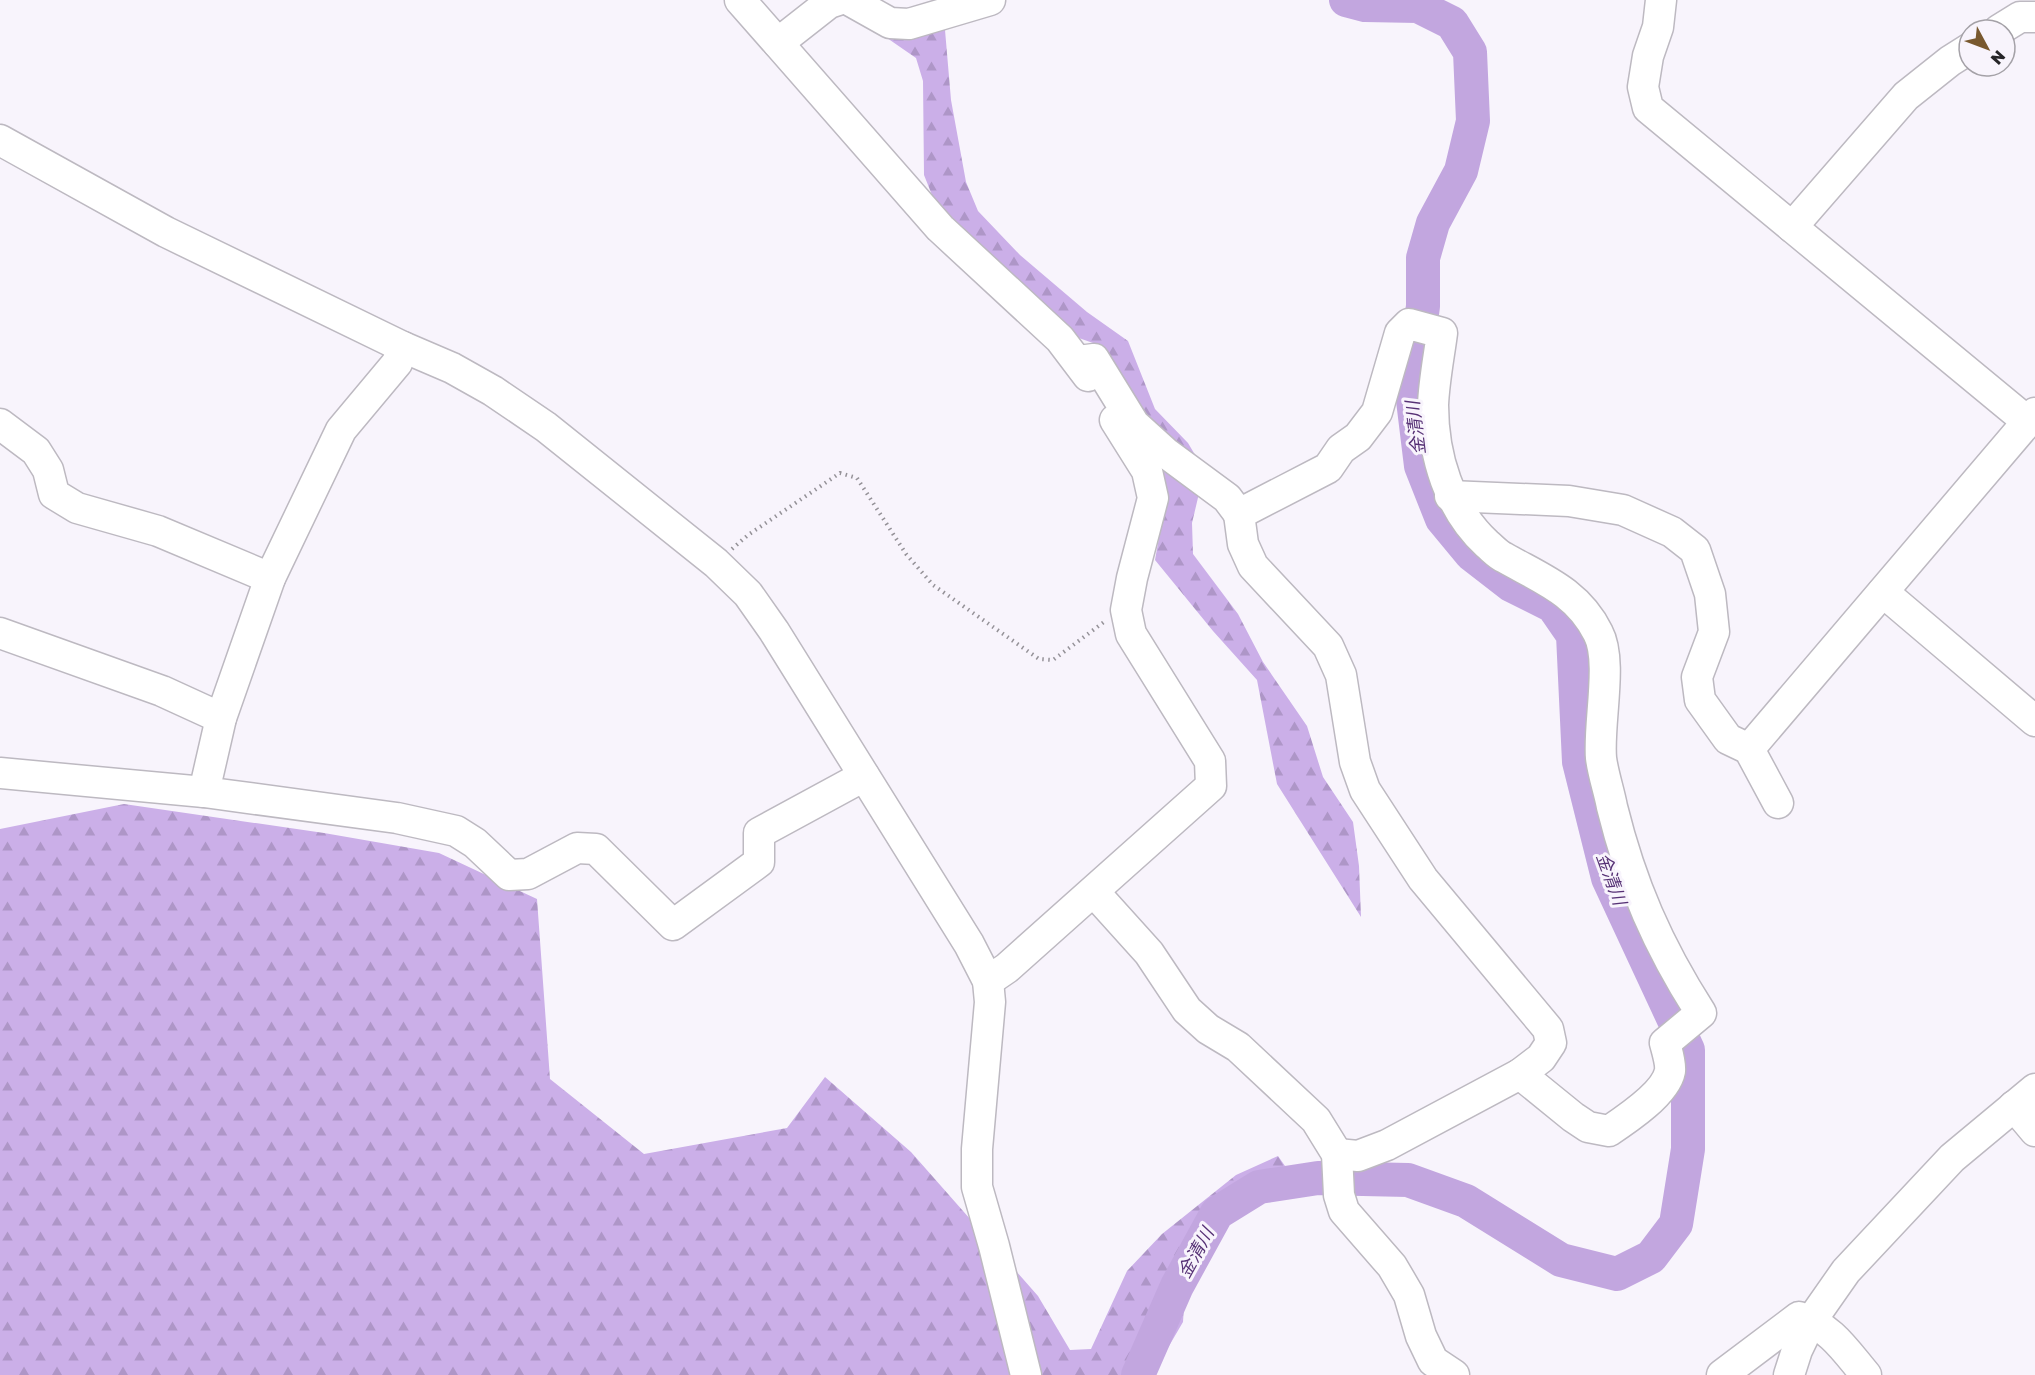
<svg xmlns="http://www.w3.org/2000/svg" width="2035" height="1375" viewBox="0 0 2035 1375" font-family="'Golos Text','Noto Sans JP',sans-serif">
<defs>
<pattern id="forest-firs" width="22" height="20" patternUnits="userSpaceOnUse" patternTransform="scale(1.5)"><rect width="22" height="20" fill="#cbafe8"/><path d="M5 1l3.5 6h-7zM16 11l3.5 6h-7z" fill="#ae96c7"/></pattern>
</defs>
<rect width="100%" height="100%" fill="#f8f4fc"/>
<!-- forest -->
<g fill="url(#forest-firs)">
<path d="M874,29L945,30L951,100L966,182L978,211L1020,255L1087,312L1128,341L1155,409L1188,443L1207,475L1151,430L1093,343L1076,337L938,210L924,175L923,81L916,58Z"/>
<path d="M1159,459L1201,485L1192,523L1193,554L1238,614L1263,662L1307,726L1323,777L1353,822L1359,866L1361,917L1277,784L1257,680L1213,631L1155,560L1167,493Z"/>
<path d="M124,804L324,833L439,853L537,899L550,1079L644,1154L787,1128L825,1077L911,1152L1038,1296L1070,1350L1091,1349L1127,1271L1162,1234L1236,1175L1278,1156L1285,1166L1213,1206L1188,1245L1183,1322L1152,1375H0V829Z"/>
</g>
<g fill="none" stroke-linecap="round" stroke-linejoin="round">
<!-- river -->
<path stroke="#c2a6df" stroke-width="34" d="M1138,1375L1177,1286L1217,1213L1259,1187L1318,1178L1408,1180L1466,1201L1561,1260L1617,1274L1651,1257L1676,1224L1688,1149V1050L1608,878L1579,762L1573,635L1553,606L1511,585L1471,554L1442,519L1421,466L1412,392L1423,306V258L1433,223L1461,171L1473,121L1470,52L1452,23L1418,6L1365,5L1346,0"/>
<!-- minor casing -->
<g stroke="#bdb9c1" stroke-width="33">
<g id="minor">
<path d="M740,0L940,228L1060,339L1088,376"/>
<path d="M849,0L890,23L909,24L990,0"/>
<path d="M1661,0L1658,27L1648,56L1643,87L1648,108L2028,422"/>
<path d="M1999,30L2020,17H2035"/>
<path d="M778,43L829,3L838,0"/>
<path d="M0,140L166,232L403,347L452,368L493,391L546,427L716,563L748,594L774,631L969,944L988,981L990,1002L977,1149V1187L994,1246L1026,1375"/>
<path d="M1792,227L1906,96L1950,61L1969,49"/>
<path d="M1078,361L1094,359L1134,424L1166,453L1227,498L1239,514L1328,468L1341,449L1358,437L1377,412L1400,333L1409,324L1442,333C1439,356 1434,381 1433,405C1433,456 1449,509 1487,544C1493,549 1498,555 1505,558C1542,579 1578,592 1598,633C1613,661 1598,723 1601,758C1603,774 1609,791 1612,807C1631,884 1658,946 1701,1013L1665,1043C1667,1051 1671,1063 1670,1071C1666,1093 1627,1119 1609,1131L1588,1127L1573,1117L1520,1074"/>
<path d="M0,424L36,451L48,470L54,494L77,508L158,531L270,578"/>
<path d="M1450,496L1569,501L1623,510L1672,532L1695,550L1710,594L1714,632L1697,677L1700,700L1728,739L1749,749L1778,803"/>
<path d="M1239,514L1243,544L1253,566L1328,646L1341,675L1355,762L1365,790L1423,879L1548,1029L1551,1043L1541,1058L1520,1074L1387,1145L1358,1156L1337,1154"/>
<path d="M1883,592L2035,721"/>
<path d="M0,633L162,691L221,718"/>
<path d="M1749,749L2035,413"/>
<path d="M0,773L204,792L397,818L456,831L475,843L509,875L528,874L577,848L596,849L673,925L759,862V833L864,776"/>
<path d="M204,792L221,718L270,578L341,430L397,363L403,347"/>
<path d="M1094,892L1149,953L1187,1010L1208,1029L1238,1047L1316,1120L1337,1154L1339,1195L1344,1211L1392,1266L1409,1295L1421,1336L1433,1361L1454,1375"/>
<path d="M988,981L1007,968L1211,786L1210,761L1131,634L1126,610L1132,578L1153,498L1147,471L1115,420"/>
<path d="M2014,1106L2035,1131"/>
<path d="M1722,1375L1799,1317C1831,1327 1845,1350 1866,1375"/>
<path d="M1789,1375L1797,1350L1811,1321L1846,1271L1952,1158L2035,1089"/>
</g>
</g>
<!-- path -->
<path stroke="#959298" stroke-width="4" stroke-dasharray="1.5 4.5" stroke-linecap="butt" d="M732,549L748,535L840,473L857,478L906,554L933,585L1039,659L1053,660L1104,622"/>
<!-- minor -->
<use href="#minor" stroke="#fff" stroke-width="30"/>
</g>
<g text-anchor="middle" stroke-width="6" stroke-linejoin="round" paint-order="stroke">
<!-- water labels -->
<g font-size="18" font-style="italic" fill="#563175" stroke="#f8f4fc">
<text transform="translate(1416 428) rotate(-97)" y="6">金清川</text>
<text transform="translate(1611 879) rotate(70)" y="6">金清川</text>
<text transform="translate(1196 1253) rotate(-61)" y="6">金清川</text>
</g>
</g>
<!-- north arrow -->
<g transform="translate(1987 48) rotate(131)"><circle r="28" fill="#f8f4fc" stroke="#a4a1a7" stroke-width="1.5"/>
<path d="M0-4.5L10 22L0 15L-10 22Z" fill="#79592f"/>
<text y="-9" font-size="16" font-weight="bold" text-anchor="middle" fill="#262528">N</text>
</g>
</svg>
